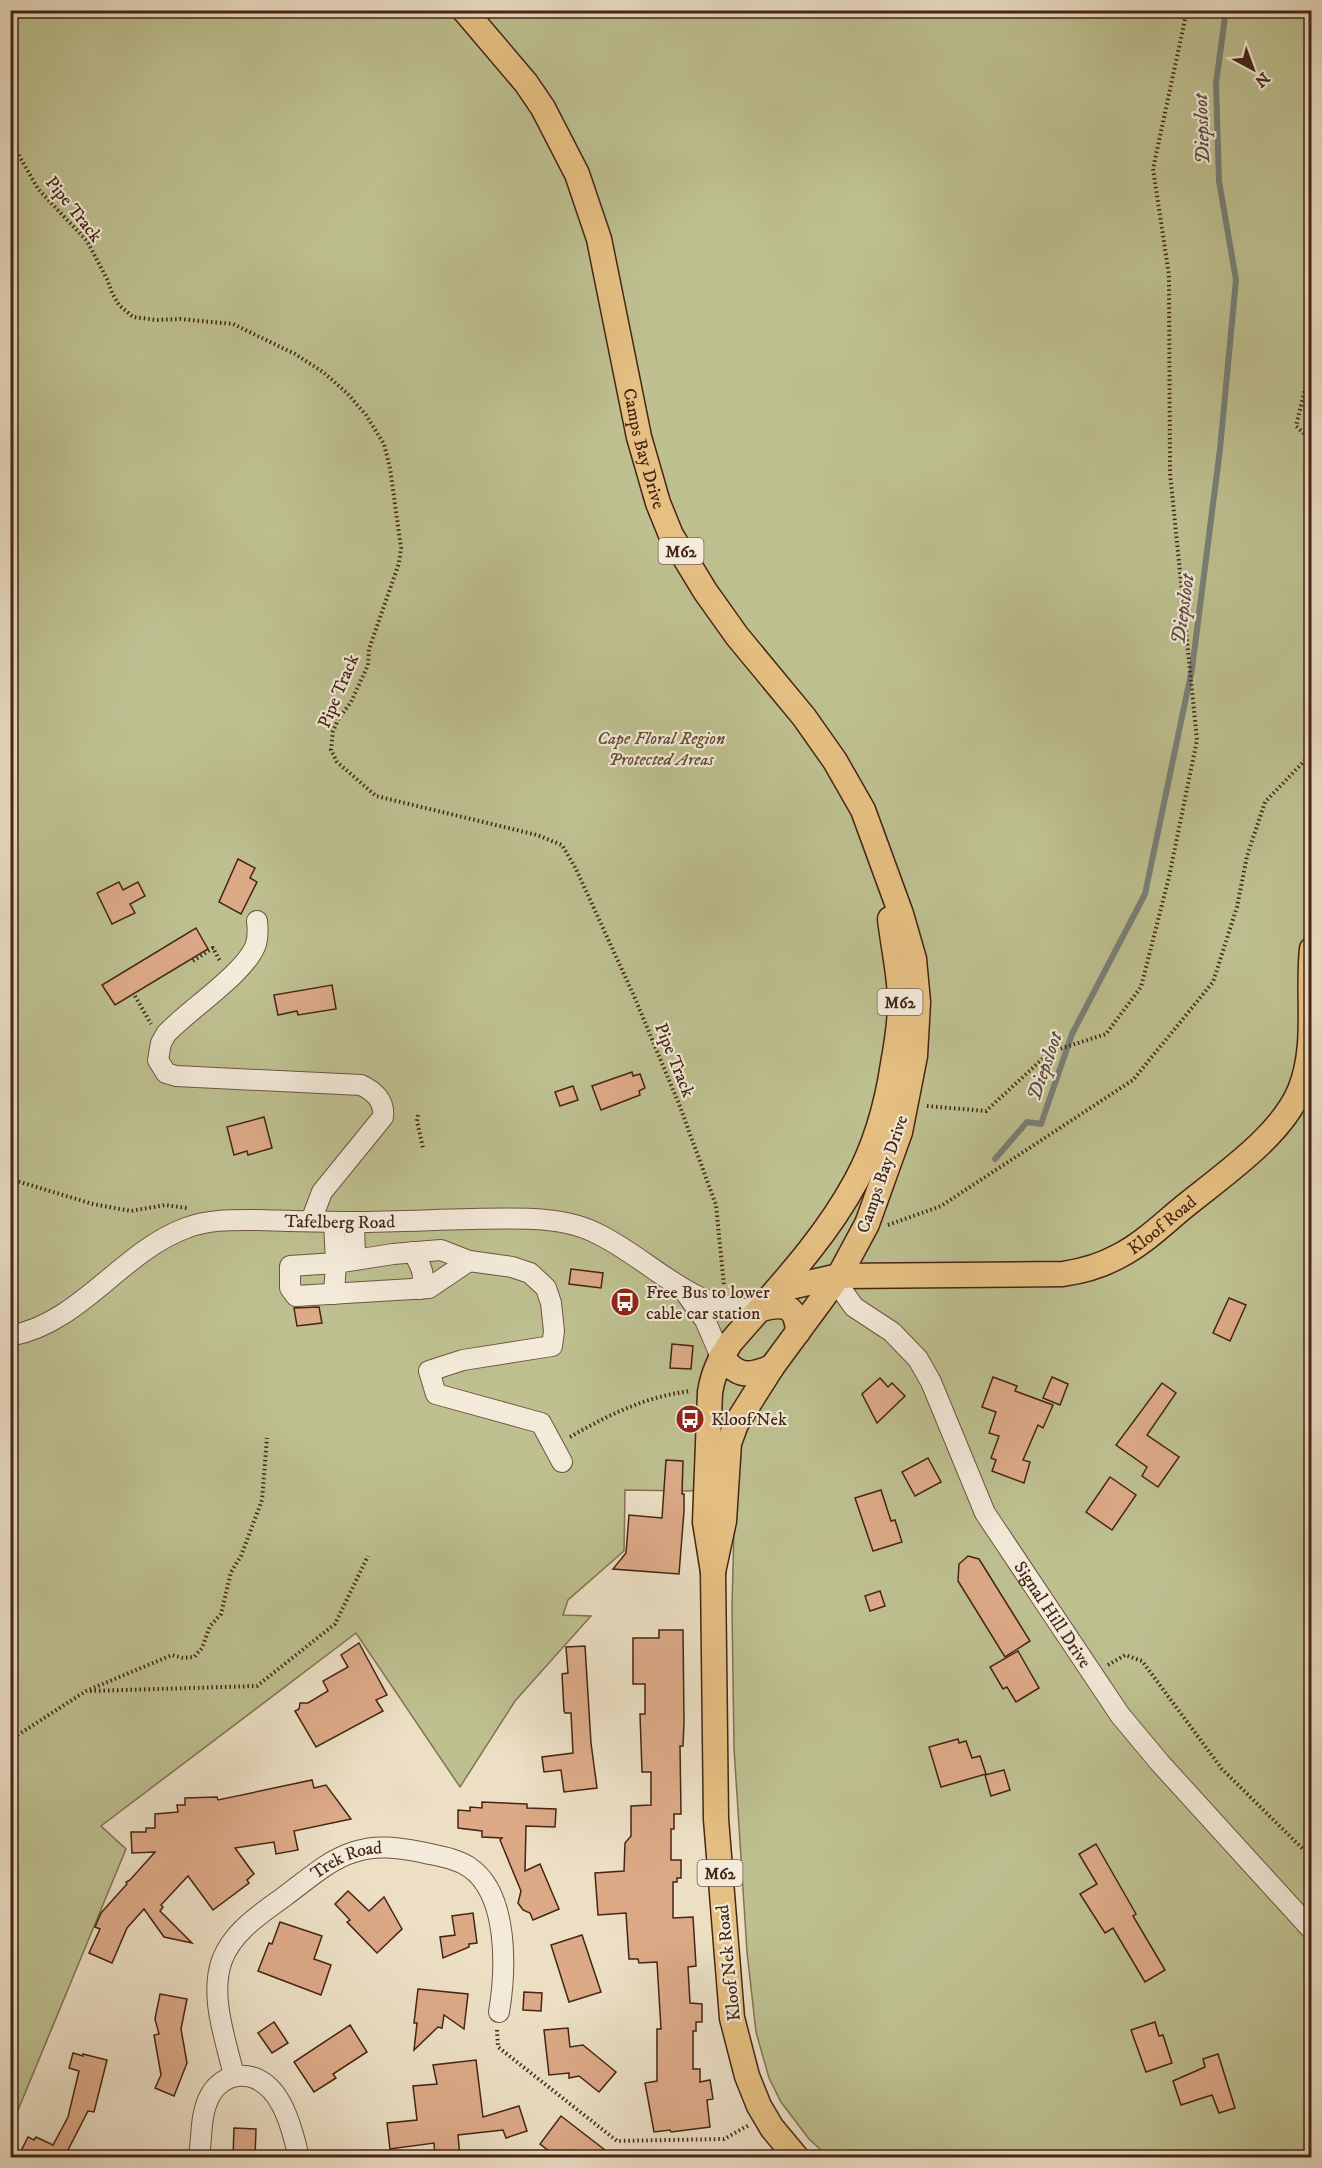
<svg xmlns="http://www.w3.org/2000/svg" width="1322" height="2168" viewBox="0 0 1322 2168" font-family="'IM FELL DW Pica',serif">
<rect width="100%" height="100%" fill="#ecdfc4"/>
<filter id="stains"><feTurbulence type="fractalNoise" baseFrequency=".00333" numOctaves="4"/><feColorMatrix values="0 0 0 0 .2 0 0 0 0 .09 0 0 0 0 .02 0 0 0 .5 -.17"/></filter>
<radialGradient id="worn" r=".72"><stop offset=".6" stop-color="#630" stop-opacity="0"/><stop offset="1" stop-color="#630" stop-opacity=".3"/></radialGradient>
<!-- green -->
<path fill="#bec090" stroke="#827252" stroke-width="1.5" d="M10,11H1311V2157H829L809,2139L781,2102L769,2078L756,2032L747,1952L734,1748L732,1608L735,1487L688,1491L625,1490L624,1551L568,1600L563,1615L591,1616L515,1701L460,1787L356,1633L101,1826L126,1849L11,2127Z"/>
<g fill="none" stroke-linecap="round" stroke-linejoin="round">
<!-- stream -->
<path stroke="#788078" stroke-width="6" d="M995,1159L1027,1122L1041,1124L1072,1034L1145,894L1192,669L1220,449L1236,280L1219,181L1216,83L1226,10"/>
</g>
<!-- building -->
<g fill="#da8" stroke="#452515" stroke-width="1.5">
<path d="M238,859L255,868L250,878L257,882L241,914L219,902Z"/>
<path d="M119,882L123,890L138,882L145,896L130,904L135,913L112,924L97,893Z"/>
<path d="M196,928L208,949L115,1005L102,985Z"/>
<path d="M332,985L336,1009L298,1015L297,1011L278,1015L274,995Z"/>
<path d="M632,1072L633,1076L640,1074L645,1088L639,1091L640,1095L601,1110L592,1086Z"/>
<path d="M573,1086L578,1100L560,1106L555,1092Z"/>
<path d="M264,1117L272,1148L248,1155L247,1151L234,1155L227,1127Z"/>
<path d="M571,1269L603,1273L601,1288L569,1284Z"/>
<path d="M1229,1298L1246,1305L1230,1341L1213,1333Z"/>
<path d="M319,1307L322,1323L297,1326L294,1308Z"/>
<path d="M672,1344L693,1346L691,1369L670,1368Z"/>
<path d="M993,1377L1017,1386L1015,1391L1053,1405L1043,1428L1038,1425L1023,1460L1030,1462L1024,1483L992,1471L996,1460L991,1458L999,1436L989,1433L996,1412L982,1407Z"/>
<path d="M1052,1377L1068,1384L1060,1405L1043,1398Z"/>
<path d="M880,1378L888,1387L892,1383L905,1396L877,1423L862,1394Z"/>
<path d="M1162,1383L1176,1393L1147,1435L1179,1457L1158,1487L1142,1476L1147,1467L1116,1445Z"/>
<path d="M928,1458L941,1482L915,1496L902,1472Z"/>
<path d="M666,1460L683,1461L682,1494H684V1511L679,1574L613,1569L626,1553L629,1515L662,1518Z"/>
<path d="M1110,1477L1136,1495L1112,1530L1086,1512Z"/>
<path d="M881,1490L891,1521L895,1520L902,1542L873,1551L855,1498Z"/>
<path d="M968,1556L979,1559L1030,1641L1005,1657L958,1581L959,1564Z"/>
<path d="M880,1591L885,1606L870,1611L865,1596Z"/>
<path d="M659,1630H683L684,1722L683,1746H680L681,1814H674V1829H671V1860H681V1878H677V1882H673V1918L693,1917L696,1966L688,1967L690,2003L702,2004V2022H696V2031H693V2069H700V2082L710,2080L713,2099L707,2100L710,2127L671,2132L670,2130L654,2132L645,2083L657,2081V2029H661L657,1962L639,1963L638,1959H629L626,1913L598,1915L595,1873L624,1871L625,1843L631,1836V1806L651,1805V1772H642L640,1714H645V1684H633V1638H659Z"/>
<path d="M359,1643L387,1695L376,1700L383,1711L316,1747L295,1711L299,1709L300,1703H308L328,1691L323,1681L348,1667L341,1655Z"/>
<path d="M585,1646L591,1743L597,1788L564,1792L561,1770L544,1772L542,1757L573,1753L571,1713H565L564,1711L562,1674L568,1673L566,1647Z"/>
<path d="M1018,1651L1039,1688L1016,1702L1007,1687L1003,1689L990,1667Z"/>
<path d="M958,1739L959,1743L966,1741L972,1758L980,1756L986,1774L941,1787L929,1747Z"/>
<path d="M1004,1770L1010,1790L991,1796L985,1775Z"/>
<path d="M312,1780L314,1788L326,1785L351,1819L294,1831L298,1850L276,1854L274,1842L235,1848L254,1874L247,1880L249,1883L213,1910L188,1876L161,1905L163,1907L160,1911L192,1943L164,1937L144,1909L127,1928L112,1963L89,1953L100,1929L95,1927L101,1913L127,1884L126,1882L130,1880L155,1852L132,1853L131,1832H146V1828H155V1814L178,1812L177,1805H185V1798L217,1797L218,1800Z"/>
<path d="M482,1802L527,1804V1808L556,1809L555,1827L526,1826L525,1871L540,1864L559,1909L533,1920L530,1913L523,1910L518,1903L521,1891L500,1840L502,1838L482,1837V1831L458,1828V1810L470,1811V1807L482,1808Z"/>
<path d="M1096,1844L1136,1914L1133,1916L1165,1970L1145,1982L1113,1928L1105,1933L1080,1894L1097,1884L1079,1854Z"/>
<path d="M348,1891L369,1911L384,1897L402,1929L377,1953L347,1922L350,1920L335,1904Z"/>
<path d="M473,1913L477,1943L469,1944V1947L443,1958L440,1937L455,1935L452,1916Z"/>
<path d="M280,1922L322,1936L314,1959L331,1965L321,1995L258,1971L269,1943L272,1944Z"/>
<path d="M582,1935L601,1992L569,2002L551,1945Z"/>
<path d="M418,1989L468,1994L464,2029L444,2015L442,2028L438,2027L414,2050L417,2023H414Z"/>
<path d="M524,1992L542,1993L541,2011L523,2010Z"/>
<path d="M160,1994L187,1999L181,2029L187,2063L174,2096L155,2088L161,2075L154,2035L159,2034L155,2019Z"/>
<path d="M274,2022L288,2043L272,2053L258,2033Z"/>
<path d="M1155,2022L1159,2036L1163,2035L1172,2063L1146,2072L1131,2030Z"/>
<path d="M350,2025L367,2052L333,2074L336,2078L314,2092L294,2062Z"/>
<path d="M568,2028L570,2047L583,2045L616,2072L599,2092L579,2076L569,2078V2073L549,2075L544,2030Z"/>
<path d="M73,2053L83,2056V2054L107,2060L94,2112L88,2111L67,2152L78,2157H33L21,2151L28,2137L34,2140L36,2137L53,2145L68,2117L79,2071L69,2068Z"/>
<path d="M1218,2054L1235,2108L1219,2113L1212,2095L1181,2105L1173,2081L1205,2067L1203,2059Z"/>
<path d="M476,2060L483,2117L519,2106L527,2131L506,2138L503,2130L458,2135L460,2157H435L434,2143L390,2149L387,2123L417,2120L413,2086L437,2084L433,2065Z"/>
<path d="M561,2116L614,2157H583L573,2150L568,2157H557L540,2144Z"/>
<path d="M234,2128L256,2129L255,2157H233Z"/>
</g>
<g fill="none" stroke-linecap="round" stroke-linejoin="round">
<!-- minor casing -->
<g stroke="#6f5441" stroke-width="22">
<g id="minor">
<path d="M257,921C258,929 258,937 256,944C247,972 188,1010 166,1034L161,1043L158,1060L166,1073L176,1076L361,1085C374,1091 385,1101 383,1117L322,1192L311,1221"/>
<path d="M334,1222L336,1263L290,1266V1288L296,1296L429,1288L469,1261"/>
<path d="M354,1222L355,1260"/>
<path d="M413,1252C420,1264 427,1276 420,1289"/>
<path id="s1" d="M839,1276L844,1293L854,1307L892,1332L918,1359L931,1382L985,1513L1120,1715L1160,1763L1312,1930"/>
<path d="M685,1292L705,1320L721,1357"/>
<path d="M334,1294L336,1263L393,1254L441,1250L469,1261L512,1267L530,1273L546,1288L551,1303L554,1331L552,1346L463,1360L429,1371L436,1394L541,1423L562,1462"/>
<path id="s2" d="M10,1336C81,1323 121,1252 186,1228C209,1219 234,1220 258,1220C290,1221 322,1222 353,1222C414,1222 474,1217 534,1219C555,1220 578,1224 596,1233C653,1260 692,1314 761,1309"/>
<path id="s3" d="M234,2076C226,2040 209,1997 222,1960C234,1930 261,1914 285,1896C307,1880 328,1860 354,1852C377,1844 399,1848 421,1852C438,1856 455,1858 469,1867C509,1894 506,1970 499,2012"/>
<path d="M199,2158C202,2137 200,2112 211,2094C216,2085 227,2077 237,2076C279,2072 292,2127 299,2158"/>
</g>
</g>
<!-- major casing -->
<g stroke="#452515" stroke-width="27">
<g id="major">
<path id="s4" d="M464,10L526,83L543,108L577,174L599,239L639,437L658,503L671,535L705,591L737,636L804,717L835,761L863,810L901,914L914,959L918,1002L915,1056L900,1132L867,1224L839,1276L772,1367L736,1424L729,1443L724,1521L713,1572"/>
<path id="s5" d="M777,1290L839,1276L1063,1274C1083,1271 1101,1266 1119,1256C1143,1244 1164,1223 1185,1206C1223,1175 1281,1136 1300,1090C1318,1045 1307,996 1312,949"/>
<path d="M761,1309C785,1303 796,1305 798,1332"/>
<path d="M721,1357C739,1377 747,1377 772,1367"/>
<path d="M797,2158L772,2128L759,2106L747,2076L732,2018L716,1819L713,1572L705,1522L710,1392C713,1373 720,1359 730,1343C775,1291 823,1242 856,1181C875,1146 887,1104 893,1064C897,1042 901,1019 900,996C899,971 893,945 890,919"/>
</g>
</g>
<!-- path -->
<g stroke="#452515" stroke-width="4" stroke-dasharray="1.5 3" stroke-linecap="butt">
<path d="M10,145L16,150L38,189L87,241L107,279L112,293L119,305L133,317L157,320L180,319L233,324L295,354L323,372L347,393L366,415L384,444L390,468L401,548L399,563L369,649L368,665L351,702L339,718L333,731L331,750L337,762L376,796L537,835L562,845L576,869L634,996L679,1104L716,1205L724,1286"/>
<path d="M1312,361L1296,426L1312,441"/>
<path d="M193,961L213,948L220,961"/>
<path d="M135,996L151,1024"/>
<path d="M927,1106L986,1111L1050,1052L1106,1034L1141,987L1169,877L1197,740L1170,473L1169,275L1153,169L1187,10"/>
<path d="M418,1115L417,1121L423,1148"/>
<path d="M10,1179L93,1204L131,1211L165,1205L187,1208"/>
<path d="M888,1225L941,1206L1133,1080L1213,982L1237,907L1247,856L1265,802L1312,753"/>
<path d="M570,1437C608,1415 647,1396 691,1391"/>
<path d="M1108,1665L1125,1655L1142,1661L1222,1769L1312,1858"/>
<path d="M90,1691L257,1686L335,1624L368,1556"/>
<path d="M10,1740L86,1691L172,1655L183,1658L194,1657L202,1648L210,1626L221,1614L231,1572L241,1556L262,1500L267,1438"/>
<path d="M497,2030L498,2047L617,2141L724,2139L749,2125"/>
</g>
<!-- minor -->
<use href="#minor" stroke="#f3ead9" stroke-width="20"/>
<!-- major -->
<use href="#major" stroke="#e6c082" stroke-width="24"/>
</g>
<!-- icons -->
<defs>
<g id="bus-disc" transform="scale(1.5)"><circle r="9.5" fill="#8f2418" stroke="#f3ead9"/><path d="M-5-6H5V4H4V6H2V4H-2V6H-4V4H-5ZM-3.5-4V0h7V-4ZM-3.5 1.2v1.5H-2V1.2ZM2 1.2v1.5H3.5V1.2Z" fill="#fff"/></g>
</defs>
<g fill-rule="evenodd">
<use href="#bus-disc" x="625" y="1302"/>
<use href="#bus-disc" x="690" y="1419"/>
</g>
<g text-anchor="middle" stroke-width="4.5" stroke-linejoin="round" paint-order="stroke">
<!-- shield labels -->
<g fill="#f3ead9" stroke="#796050" stroke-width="1.5">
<rect x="658.5" y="538" width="45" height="26" rx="4.5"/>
<rect x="877.5" y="989" width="45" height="26" rx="4.5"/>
<rect x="697.5" y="1860" width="45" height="26" rx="4.5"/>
</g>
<g font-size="16" font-weight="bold" fill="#452515">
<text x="681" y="557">M62</text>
<text x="900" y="1008">M62</text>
<text x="720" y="1879">M62</text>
</g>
<!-- street labels -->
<g font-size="18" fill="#452515" stroke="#f3ead9">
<text transform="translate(74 209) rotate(51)" y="6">Pipe Track</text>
<text dy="6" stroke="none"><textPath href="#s4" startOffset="483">Camps Bay Drive</textPath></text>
<text transform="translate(338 691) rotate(-67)" y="6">Pipe Track</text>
<text transform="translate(675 1060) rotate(68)" y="6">Pipe Track</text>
<text transform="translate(882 1174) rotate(-71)" y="6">Camps Bay Drive</text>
<text dy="6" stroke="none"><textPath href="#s2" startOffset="363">Tafelberg Road</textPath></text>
<text dy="6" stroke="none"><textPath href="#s5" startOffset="400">Kloof Road</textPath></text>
<text dy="6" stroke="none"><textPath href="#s1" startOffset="408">Signal Hill Drive</textPath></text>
<text dy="6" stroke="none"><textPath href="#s3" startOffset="282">Trek Road</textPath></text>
<text transform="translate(728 1963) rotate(-96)" y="6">Kloof Nek Road</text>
</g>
<!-- park labels -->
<g font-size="18" font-style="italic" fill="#634c34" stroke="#f3ead9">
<text x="661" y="744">Cape Floral Region<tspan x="661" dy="21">Protected Areas</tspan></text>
</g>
<!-- poi labels -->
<g font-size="18" fill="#452515" stroke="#f3ead9" text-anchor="start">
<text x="646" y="1298">Free Bus to lower<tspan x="646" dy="21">cable car station</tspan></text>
<text x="711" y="1425">Kloof Nek</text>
</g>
<!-- water labels -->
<g font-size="20" font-style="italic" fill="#5a4b3e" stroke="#f3ead9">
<text transform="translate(1201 129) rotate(-92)" y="7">Diepsloot</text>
<text transform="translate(1182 609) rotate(-82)" y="7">Diepsloot</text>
<text transform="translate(1044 1066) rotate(-71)" y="7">Diepsloot</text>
</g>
</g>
<!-- margin -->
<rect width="1322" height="2168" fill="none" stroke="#ecdfc4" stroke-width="36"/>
<rect x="12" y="12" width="1298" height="2144" fill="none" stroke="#452515" stroke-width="3"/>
<rect x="18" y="18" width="1286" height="2132" fill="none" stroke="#452515" stroke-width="1.5"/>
<!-- north arrow -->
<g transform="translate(1253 69) rotate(139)" stroke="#f3ead9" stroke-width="4.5" paint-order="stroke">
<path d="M0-4.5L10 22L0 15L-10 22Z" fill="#452515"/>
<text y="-9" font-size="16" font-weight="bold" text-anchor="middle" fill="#452515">N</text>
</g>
<rect width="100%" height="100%" filter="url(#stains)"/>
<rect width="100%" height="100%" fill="url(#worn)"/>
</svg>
